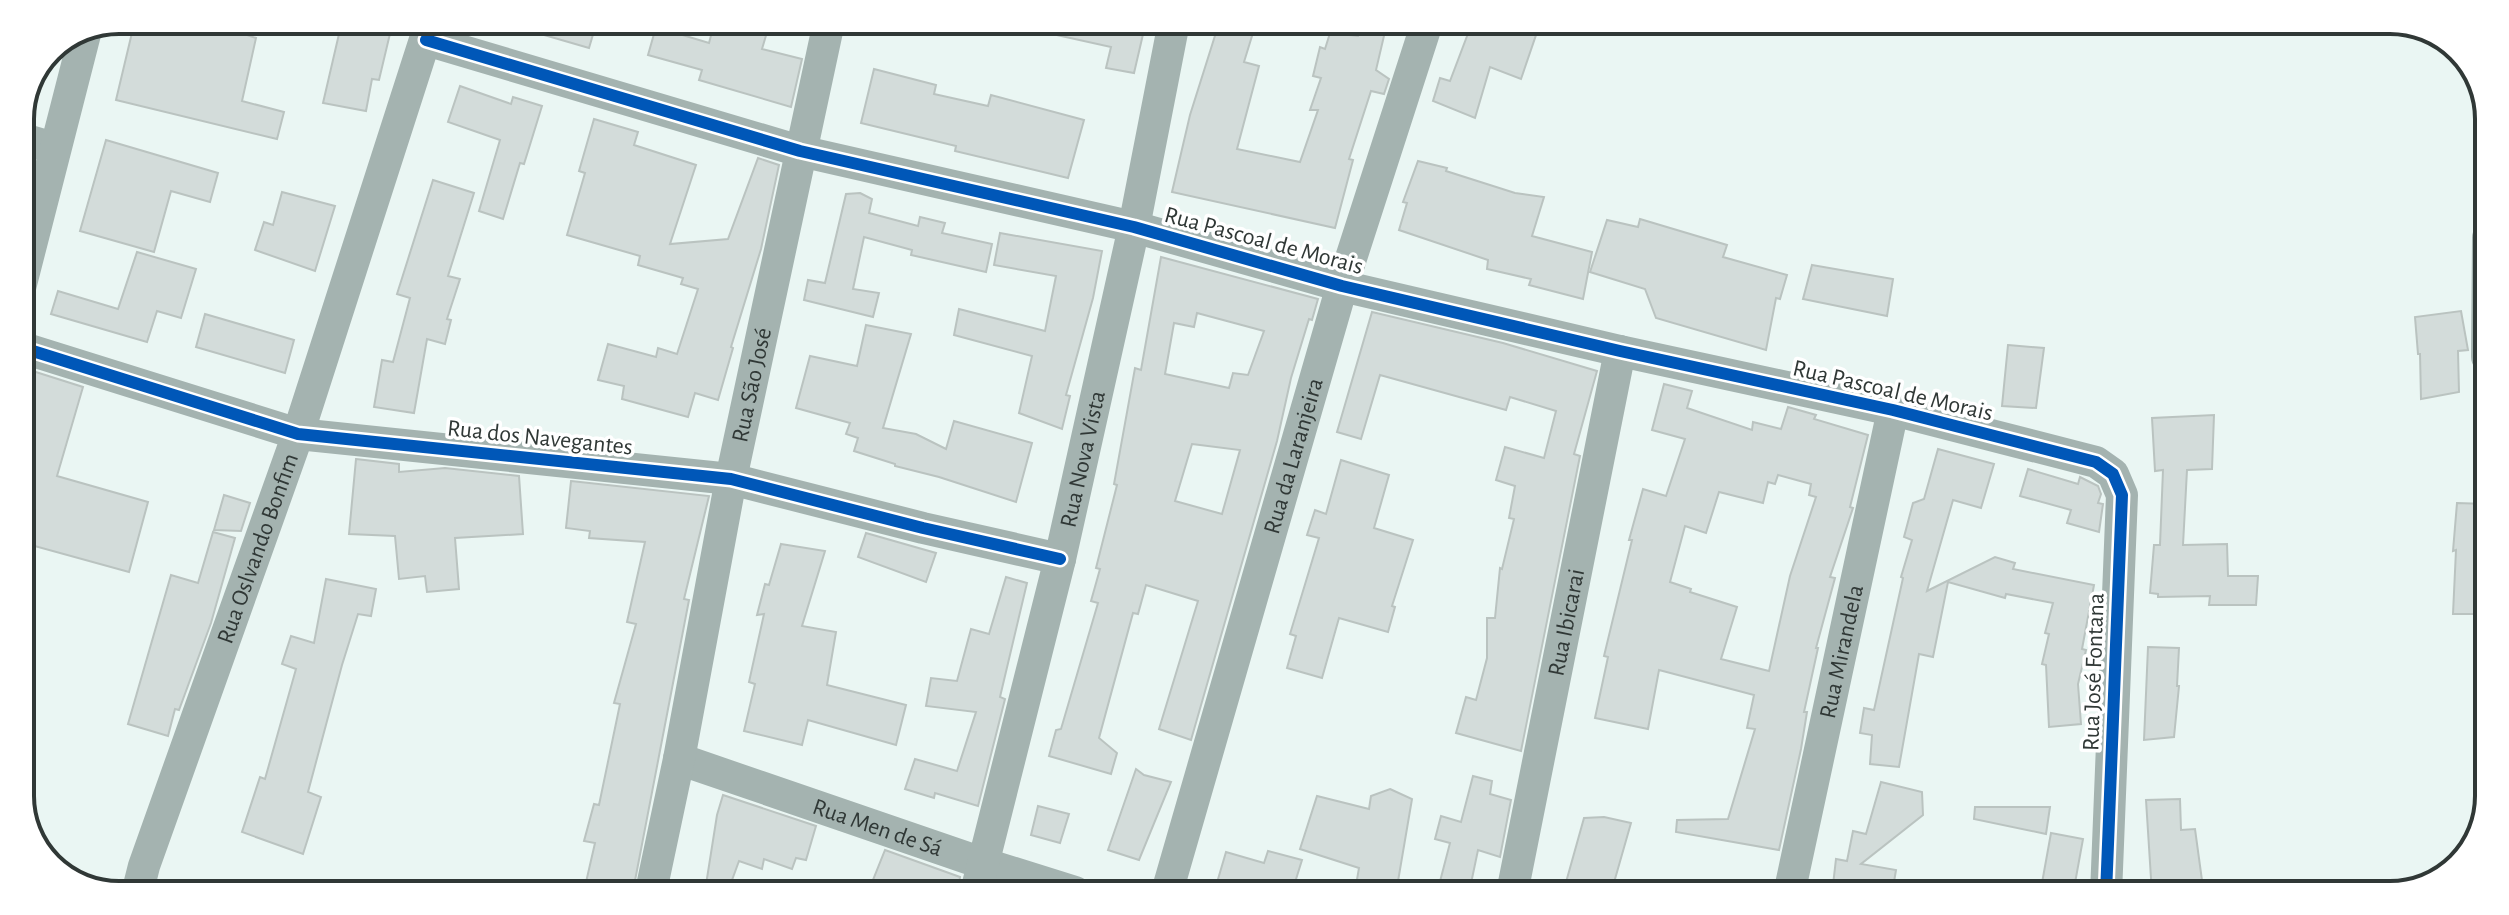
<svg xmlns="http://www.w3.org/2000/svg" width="2509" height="915" viewBox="0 0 2509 915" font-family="'Alegreya Sans',sans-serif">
<rect width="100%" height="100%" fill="#eaf6f3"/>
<!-- building -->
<g fill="#d3dcda" stroke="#bac3c0" stroke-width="2" fill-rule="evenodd">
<path d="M135,20H203L256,38L242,101L284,112L277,139L116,100Z"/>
<path d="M342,21H393L379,80L372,79L366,111L323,103Z"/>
<path d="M521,21H597L589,48L520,28Z"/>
<path d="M737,21L770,22L762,49L802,59L791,107L699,80L702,70L648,55L656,27L709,43L713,28L734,34Z"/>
<path d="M1053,22L1115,23L1144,30L1134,73L1106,68L1111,47L1052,34Z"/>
<path d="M1219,23H1256L1244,62L1259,66L1237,149L1300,162L1318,110H1310L1321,78L1313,76L1320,47L1325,49L1330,33L1358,36L1362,23H1387L1376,70L1389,79L1384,94L1371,91L1349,159L1353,160L1335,228L1172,192L1190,115Z"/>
<path d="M1472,23H1503L1536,35L1521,79L1490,67L1475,118L1433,101L1440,78L1450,81Z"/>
<path d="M874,69L936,85L934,94L988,106L991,95L1084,120L1068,178L955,151L956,146L861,123Z"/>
<path d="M460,86L511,104L513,97L542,106L524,164L520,163L503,219L479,211L500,140L448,122Z"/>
<path d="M594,119L638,132L634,145L696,165L670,244L728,239L758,158L779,165L761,249L731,347L733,348L718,400L695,393L688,417L622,399L624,386L598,380L608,344L656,357L658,348L677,354L698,289L681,284L683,278L638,265L640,256L567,235L585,173L579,171Z"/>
<path d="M106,140L218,173L210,202L171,191L154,252L80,231Z"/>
<path d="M1418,161L1447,168L1446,171L1515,193L1544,197L1532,236L1592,252L1583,299L1529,285L1531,279L1487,269L1488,260L1399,230L1407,203L1403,202Z"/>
<path d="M433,180L474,193L448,276L460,279L447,319L451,320L445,344L427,339L414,413L374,407L382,360L393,362L410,298L397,294Z"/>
<path d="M282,192L335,206L315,271L255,250L264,222L273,225Z"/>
<path d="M860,193L872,199L869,213L918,226L920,217L945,223L942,233L992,244L986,272L911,255L912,250L864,237L853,289L879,293L873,317L804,300L808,280L825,283L846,194Z"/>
<path d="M1640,219L1727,245L1723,257L1787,275L1780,299L1776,298L1766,350L1656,318L1645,289L1590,272L1607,220L1638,227Z"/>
<path d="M1000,233L1102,251L1093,298L1066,395L1070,396L1062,429L1019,413L1032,356L954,335L959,309L1045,331L1056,276L994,265Z"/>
<path d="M137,252L196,269L181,318L157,311L147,342L51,314L58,291L118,309Z"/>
<path d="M1161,257L1318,299L1312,320L1309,319L1291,378L1277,441L1191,740L1159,729L1198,601L1146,585L1138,614L1133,613L1099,738L1117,753L1111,774L1049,756L1056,730L1061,729L1098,603L1091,601L1100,569L1096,568L1117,485L1114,484L1135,368L1141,370ZM1197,313L1264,331L1248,375L1233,373L1229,388L1165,374L1174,323L1194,327ZM1192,444L1240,450L1222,514L1175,501Z"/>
<path d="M1812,265L1893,279L1887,316L1803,299Z"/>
<path d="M2461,311L2468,350L2458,351L2459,392L2421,399L2420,354H2418L2415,317Z"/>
<path d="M1372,312L1503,343L1597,371L1574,454L1580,456L1521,751L1456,733L1466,697L1476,700L1487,658V618H1495L1500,568L1502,569L1514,519L1509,518L1515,486L1496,480L1505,447L1544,458L1556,411L1510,397L1506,410L1380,375L1361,439L1337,432Z"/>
<path d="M205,314L294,340L285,373L196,347Z"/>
<path d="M866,325L911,334L883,428L916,434L946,449L954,421L1032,443L1016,502L939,477L895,466V464L854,451L858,438L846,434L850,423L796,408L810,356L857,366Z"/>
<path d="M2008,345L2044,348L2036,408L2002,406Z"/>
<path d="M20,367L83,387L57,476L148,502L129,572L20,542Z"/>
<path d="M1664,384L1692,391L1687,408L1752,430L1753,422L1781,429L1788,407L1816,415L1814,419L1868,435L1850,507L1853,508L1830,577L1835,578L1816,648H1818L1804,712H1807L1801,749L1779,850L1676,832L1677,820L1728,819L1755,729L1747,728L1754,695L1659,670L1648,729L1595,718L1608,657L1604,656L1632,540H1629L1643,489L1666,496L1685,439L1652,430ZM1778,475L1811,484L1809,495L1816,497L1790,576L1769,671L1721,659L1737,607L1690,592L1691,589L1670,582L1685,526L1706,533L1719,492L1763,503L1768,482L1775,484Z"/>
<path d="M2214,415L2212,469L2187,470L2183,545L2227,544L2228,576H2258L2256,605H2209L2210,596L2158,597V594L2150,593L2154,545H2160L2163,470L2155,471L2152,418Z"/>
<path d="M1938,449L1994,464L1981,508L1953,500L1927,591L1995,557L2015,563L2013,569L2094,585L2082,649L2086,650L2078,684L2081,724L2049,727L2046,665L2042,664L2049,634L2045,633L2053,603L2006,594L2005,598L1948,582L1933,657L1919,654L1899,767L1870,764L1872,735L1860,733L1864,708L1874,710L1903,578L1901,577L1912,540L1904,537L1913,503L1924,499Z"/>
<path d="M356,459L399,464V472L445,468L519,476L523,534L455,538L459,589L427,592L425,576L399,579L395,536L349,534Z"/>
<path d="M1341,460L1389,475L1374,528L1413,540L1392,606L1395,607L1388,632L1339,618L1322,678L1287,668L1296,636L1290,634L1319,538L1307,535L1315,510L1326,514Z"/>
<path d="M2028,469L2078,484L2080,477L2098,486L2101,494L2098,503L2103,504L2099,532L2067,523L2071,510L2020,496Z"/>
<path d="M571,481L709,496L684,599L689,600L633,891H584L595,843L584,841L594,804L599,805L620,704L614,703L636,624L627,622L645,542L589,538L590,531L566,528Z"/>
<path d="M224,495L250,503L241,531L214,530Z"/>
<path d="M2457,503L2486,504L2482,584L2485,583V614H2453L2456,550L2453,551Z"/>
<path d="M213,532L235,538L211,623L179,710L175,709L168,736L128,724L171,575L198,583Z"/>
<path d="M866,533L936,553L926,582L858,557Z"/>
<path d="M781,544L825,551L802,626L836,632L827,685L906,705L896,745L808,720L802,745L744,731L755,684L749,682L764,614L757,615L765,584L769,585Z"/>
<path d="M1006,577L1027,583L1000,697L1005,699L978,806L935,793L934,798L905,789L915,759L957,771L976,712L926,706L931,678L957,681L971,629L989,634Z"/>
<path d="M326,579L376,589L371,616L358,614L342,665L308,792L321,797L303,854L242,832L260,777L265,779L296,669L282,664L291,636L314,643Z"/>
<path d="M2148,647L2179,648L2177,686H2179L2174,737L2144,740Z"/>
<path d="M1136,769L1144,775L1171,782L1139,860L1108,850Z"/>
<path d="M1473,776L1492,781L1490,794L1511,800L1500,857L1478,850L1469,893H1437L1450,843L1435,839L1441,816L1461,822Z"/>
<path d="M1881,782L1922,792L1923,815L1861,864L1896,870L1892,894L1833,885L1836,859L1847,861L1853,831L1866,834Z"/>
<path d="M1390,789L1412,799L1396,893L1355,891L1359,868L1300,849L1317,796L1369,809L1371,796Z"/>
<path d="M723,795L816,826L806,860L796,858L792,869L764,859L762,869L739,861L728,891H705L717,815Z"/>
<path d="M2180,799L2181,830L2195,829L2204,895L2152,894L2146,800Z"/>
<path d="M1038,806L1069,814L1060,843L1031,835Z"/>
<path d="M1975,807H2050L2046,834L1974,819Z"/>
<path d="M1604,817L1631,823L1611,893H1563L1584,818Z"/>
<path d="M2051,833L2083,839L2073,894H2040Z"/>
<path d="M885,850L960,877L958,892H908L873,880Z"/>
<path d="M1268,851L1302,860L1292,892H1237L1216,886L1226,852L1264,863Z"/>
</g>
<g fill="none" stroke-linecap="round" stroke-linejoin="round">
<!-- street -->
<g stroke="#a4b3b0" stroke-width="32">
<path d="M426,40L800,151L1134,227L1342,286L1620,351L1893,410L2096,462L2113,474L2122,495L2106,894"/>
<path d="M20,138L54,148"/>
<path d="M20,288L85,34"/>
<path d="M20,347L298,434L731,479L923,528L1060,559"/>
<path d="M2487,357L2488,238"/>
<path id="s1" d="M679,759L982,863L1075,892"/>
<path id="s2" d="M138,890L144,866L298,434L431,21"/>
<path id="s3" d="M651,891L679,759L731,479L829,22"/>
<path id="s4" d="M976,892L1060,559L1134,227L1174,22"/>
<path id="s5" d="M1167,892L1342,286L1427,23"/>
<path id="s6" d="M1512,893L1620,351"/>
<path id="s7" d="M1789,894L1893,410"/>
</g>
<!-- cycleway casing -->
<g stroke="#fff" stroke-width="17">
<g id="cycleway">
<path d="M426,40L800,151L1134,227L1342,286L1620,351L1893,410L2096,462L2113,474L2122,495L2106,894"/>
<path d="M20,347L298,434L731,479L923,528L1060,559"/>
</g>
</g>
<!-- cycleway -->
<use href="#cycleway" stroke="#0057b8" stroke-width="12"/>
</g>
<g text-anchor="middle" stroke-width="7" stroke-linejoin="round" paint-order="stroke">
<!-- street labels -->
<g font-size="24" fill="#303836" stroke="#fff">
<text transform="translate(1264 240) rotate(15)" y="8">Rua Pascoal de Morais</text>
<text dy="8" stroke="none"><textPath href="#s3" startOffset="516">Rua São José</textPath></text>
<text transform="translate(1893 390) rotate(13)" y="8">Rua Pascoal de Morais</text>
<text transform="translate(540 437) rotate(6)" y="8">Rua dos Navegantes</text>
<text dy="8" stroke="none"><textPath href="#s5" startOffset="454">Rua da Laranjeira</textPath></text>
<text dy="8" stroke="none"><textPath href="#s4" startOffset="446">Rua Nova Vista</textPath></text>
<text dy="8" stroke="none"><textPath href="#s2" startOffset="362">Rua Oslvando Bonfim</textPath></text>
<text dy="8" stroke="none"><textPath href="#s6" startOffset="276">Rua Ibicarai</textPath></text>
<text dy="8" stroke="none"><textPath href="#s7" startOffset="248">Rua Mirandela</textPath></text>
<text transform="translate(2093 672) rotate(-88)" y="8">Rua José Fontana</text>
<text dy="8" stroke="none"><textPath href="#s1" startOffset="210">Rua Men de Sá</textPath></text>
</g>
</g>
<!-- crop -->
<path d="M0 0H2509V915H0ZM119 34H2390A85 85 0 0 1 2475 119V796A85 85 0 0 1 2390 881H119A85 85 0 0 1 34 796V119A85 85 0 0 1 119 34Z" fill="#fff" fill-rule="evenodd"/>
<path fill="none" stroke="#303836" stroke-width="4" d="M119 34H2390A85 85 0 0 1 2475 119V796A85 85 0 0 1 2390 881H119A85 85 0 0 1 34 796V119A85 85 0 0 1 119 34Z"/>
</svg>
